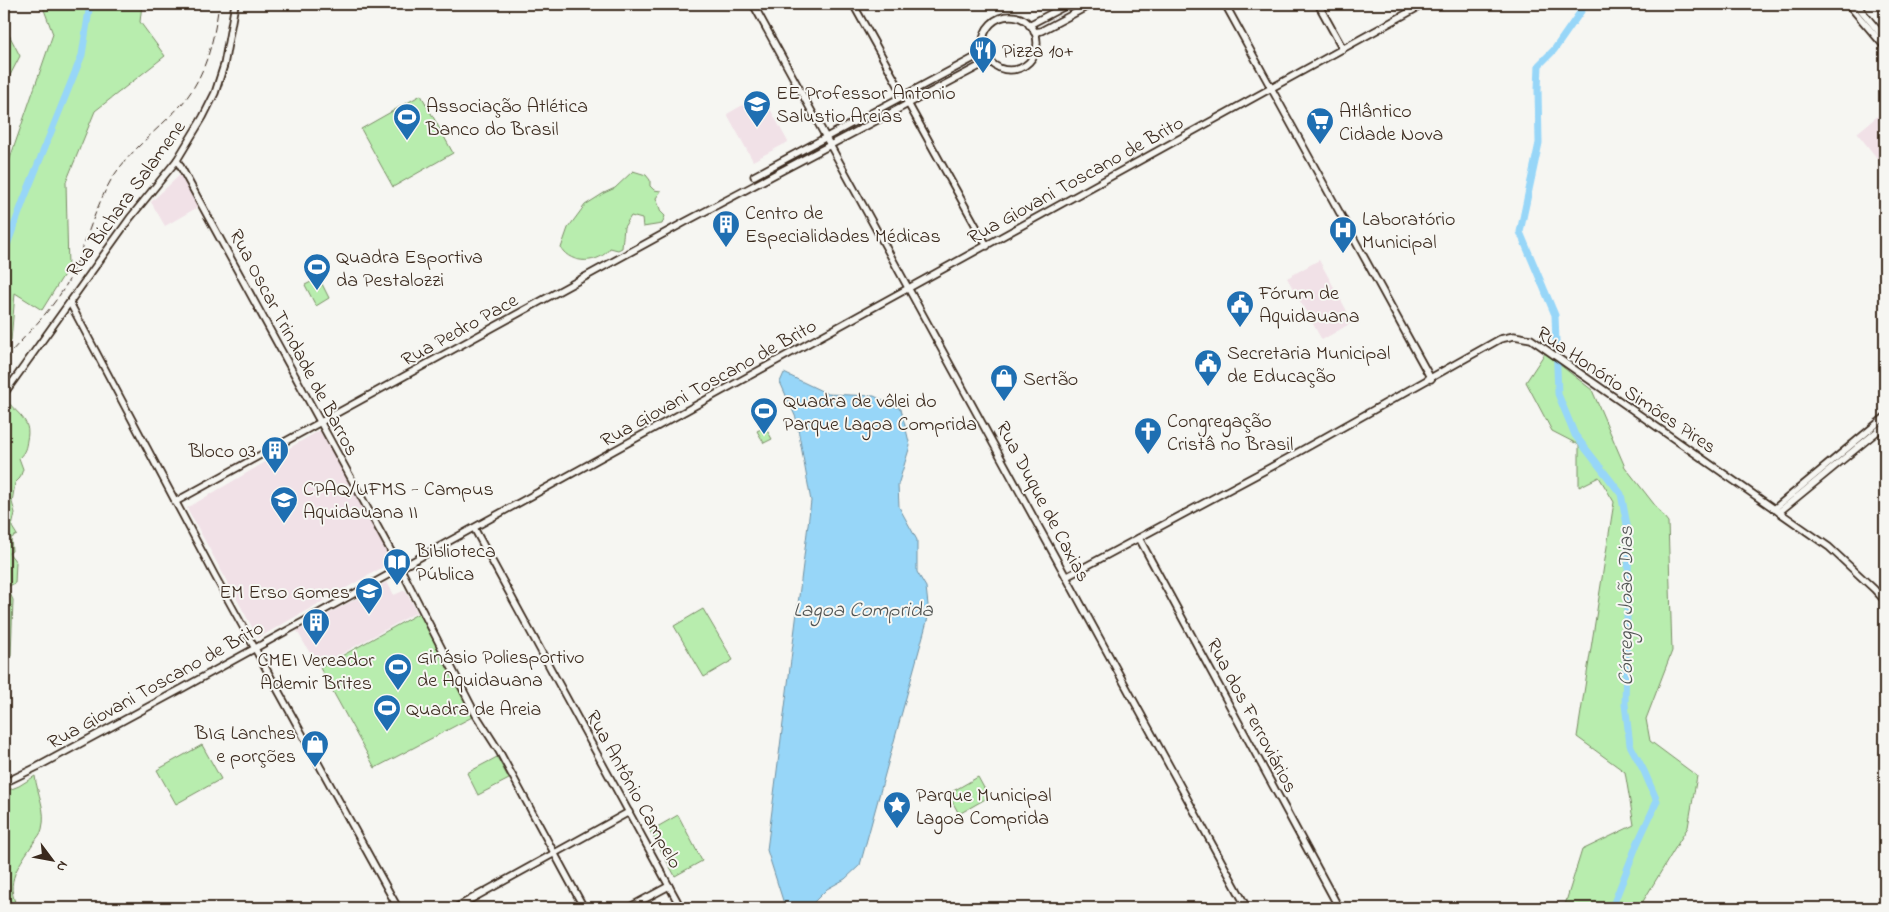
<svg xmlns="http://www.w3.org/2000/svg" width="1889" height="912" viewBox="0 0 1889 912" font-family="'Indie Flower',sans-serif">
<rect width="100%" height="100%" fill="#f6f6f2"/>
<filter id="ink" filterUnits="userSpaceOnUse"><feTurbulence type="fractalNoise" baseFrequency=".02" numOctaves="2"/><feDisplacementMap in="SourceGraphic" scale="10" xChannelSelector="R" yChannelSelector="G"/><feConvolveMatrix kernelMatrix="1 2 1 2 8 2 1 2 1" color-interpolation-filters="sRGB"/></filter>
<g filter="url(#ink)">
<!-- built -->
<g fill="#f1e1e7">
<path d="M762,94L788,142L753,161L727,114Z"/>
<path d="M1885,110V168L1857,133Z"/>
<path d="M181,174L198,207L165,226L151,202Z"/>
<path d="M1319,260L1353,322L1322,340L1287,278Z"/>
<path d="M320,430L392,562L258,638L187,508Z"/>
<path d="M387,582L394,595L405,590L417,612L318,667L297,631Z"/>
</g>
<!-- green -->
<g fill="#b8edae" stroke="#7a8c66">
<path d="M40,4H142L140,22L165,56L95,111L66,182L68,268L42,310L15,293L11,341L4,349V164H8L53,34L43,7Z"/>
<path d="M4,25L20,56L4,87Z"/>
<path d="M421,95L453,153L393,187L361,129Z"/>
<path d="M633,171L646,175L650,180V186L654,190L661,191L656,198L661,212L665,216L662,224L643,227L642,219L631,216L624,227L622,248L618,250L610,248C600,264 571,265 561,248L568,228L585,205L604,193L615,188Z"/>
<path d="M319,278L329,298L316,306L305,285Z"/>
<path d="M1545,353L1592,390L1625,467L1668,522L1672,651L1646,719L1650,741L1697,776L1688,827L1639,908H1564L1582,850L1634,825L1625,772L1577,737L1614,502L1599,477L1579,487V445L1552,431L1526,382Z"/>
<path d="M6,399C16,414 32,419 27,440C26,448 25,452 19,458L23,469L20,478L15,483L12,502L15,513L12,527L17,535L11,538L12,551L9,553L16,562L15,583L7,587L13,600L11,656L4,660V404Z"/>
<path d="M765,427L772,439L764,443L757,431Z"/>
<path d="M703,609L733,660L704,677L674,626Z"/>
<path d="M421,612L476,715L375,768L320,668Z"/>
<path d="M202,745L221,779L176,804L157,770Z"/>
<path d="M497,757L509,779L478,795L467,773Z"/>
<path d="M35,776C37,794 47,810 42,829C41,834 37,838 34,842C20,864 3,882 18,908H4V792L19,786Z"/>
<path d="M978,777L989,797L959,814L948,794Z"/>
<path d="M678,815L702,861L675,876L650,831Z"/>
</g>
<!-- water -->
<path fill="#97d6f8" stroke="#7291a1" d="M784,373L828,394L874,396L901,409L910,446L898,485L899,507L917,540V572L926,587L929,614L860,865L845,879L827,889L809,907H785L767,850L811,501L796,418L780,382Z"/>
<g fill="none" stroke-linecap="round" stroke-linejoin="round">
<!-- river -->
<g stroke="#97d6f8" stroke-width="7">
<path d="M1586,4L1554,50L1539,65L1538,89L1539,143L1520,232L1555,315L1558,394L1575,435L1621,494L1629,535L1625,704L1630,745L1644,771L1657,801L1637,844L1612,908"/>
<path d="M4,253L24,199L82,55L90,4"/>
<path d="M4,854L5,898L8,908"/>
</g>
<!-- secondary casing -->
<g stroke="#3b2a1e" stroke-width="9">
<g id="secondary">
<path d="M753,4L1247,908"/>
<path d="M853,4L987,246"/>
<path d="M1225,4L1431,379"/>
<path d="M1318,4L1343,49"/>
<path d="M1848,4L1885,47"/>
<path d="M1856,4L1885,39"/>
<circle cx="1010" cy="43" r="27"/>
<path d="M1029,25L1069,4"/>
<path d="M1034,32L1041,31L1092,4"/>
<path d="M177,160L404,575L476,715L499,751L584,908"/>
<path d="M754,176L985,52"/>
<path d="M70,303L215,576L398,908"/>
<path d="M4,394L130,218L177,160L203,117L215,93L224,65L235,4"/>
<path d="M175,502L685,222L989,61"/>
<path d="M1774,509L1885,417"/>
<path d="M1779,512L1885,425"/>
<path d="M474,528L681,908"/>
<path d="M1139,538L1339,908"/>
<path d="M1066,577L1286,459L1500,339L1514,336L1531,339L1829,547L1874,589L1885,601"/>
<path d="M4,783L37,767L183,688L1424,4"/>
<path d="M455,908L629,812"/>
<path d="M628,908L669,886"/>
</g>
</g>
<!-- secondary -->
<use href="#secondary" stroke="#f6f6f2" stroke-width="5.5"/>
<!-- rail -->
<path stroke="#3b2a1e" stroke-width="1" stroke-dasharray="8 4" stroke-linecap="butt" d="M4,360C27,333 56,307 72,274C86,243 94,210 111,180C129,151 158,130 181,105C206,76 214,40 219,4"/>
</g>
</g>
<!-- icons -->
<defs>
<g id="restaurant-pin" transform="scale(1.4375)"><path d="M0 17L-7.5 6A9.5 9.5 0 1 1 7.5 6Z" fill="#1f6fb2" stroke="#f6f6f2"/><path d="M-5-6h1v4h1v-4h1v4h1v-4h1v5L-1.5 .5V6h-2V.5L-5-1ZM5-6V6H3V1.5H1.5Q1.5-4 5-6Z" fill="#fff"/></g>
<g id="school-pin" transform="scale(1.4375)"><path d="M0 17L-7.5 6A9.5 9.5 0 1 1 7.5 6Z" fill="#1f6fb2" stroke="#f6f6f2"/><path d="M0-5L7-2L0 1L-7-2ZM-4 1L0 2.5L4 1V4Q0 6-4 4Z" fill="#fff"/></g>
<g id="stadium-pin" transform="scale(1.4375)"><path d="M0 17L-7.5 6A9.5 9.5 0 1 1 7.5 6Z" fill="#1f6fb2" stroke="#f6f6f2"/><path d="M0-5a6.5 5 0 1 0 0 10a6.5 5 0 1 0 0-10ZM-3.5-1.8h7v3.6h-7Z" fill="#fff"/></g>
<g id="supermarket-pin" transform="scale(1.4375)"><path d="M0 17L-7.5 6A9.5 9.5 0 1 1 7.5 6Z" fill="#1f6fb2" stroke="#f6f6f2"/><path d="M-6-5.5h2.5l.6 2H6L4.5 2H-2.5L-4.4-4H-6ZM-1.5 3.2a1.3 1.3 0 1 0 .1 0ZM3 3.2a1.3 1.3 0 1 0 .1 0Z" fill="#fff"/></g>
<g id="building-pin" transform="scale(1.4375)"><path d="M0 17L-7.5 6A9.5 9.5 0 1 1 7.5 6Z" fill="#1f6fb2" stroke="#f6f6f2"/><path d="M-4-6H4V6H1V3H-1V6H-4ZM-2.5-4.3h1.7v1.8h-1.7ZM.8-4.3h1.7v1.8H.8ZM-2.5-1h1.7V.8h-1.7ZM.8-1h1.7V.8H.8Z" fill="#fff"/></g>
<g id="hospital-pin" transform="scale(1.4375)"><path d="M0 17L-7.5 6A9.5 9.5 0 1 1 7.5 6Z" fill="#1f6fb2" stroke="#f6f6f2"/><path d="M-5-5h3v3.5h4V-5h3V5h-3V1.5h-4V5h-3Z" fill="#fff"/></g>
<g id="civic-pin" transform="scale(1.4375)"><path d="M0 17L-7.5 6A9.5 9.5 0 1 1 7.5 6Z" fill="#1f6fb2" stroke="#f6f6f2"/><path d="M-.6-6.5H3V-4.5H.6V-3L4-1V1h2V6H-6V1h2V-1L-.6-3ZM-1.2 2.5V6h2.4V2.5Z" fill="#fff"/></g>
<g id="shop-pin" transform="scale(1.4375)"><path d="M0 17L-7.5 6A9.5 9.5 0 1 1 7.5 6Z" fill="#1f6fb2" stroke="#f6f6f2"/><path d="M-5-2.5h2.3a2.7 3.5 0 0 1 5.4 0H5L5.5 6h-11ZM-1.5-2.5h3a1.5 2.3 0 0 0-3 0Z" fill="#fff"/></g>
<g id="church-pin" transform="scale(1.4375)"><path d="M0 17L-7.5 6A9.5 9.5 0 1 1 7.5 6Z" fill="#1f6fb2" stroke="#f6f6f2"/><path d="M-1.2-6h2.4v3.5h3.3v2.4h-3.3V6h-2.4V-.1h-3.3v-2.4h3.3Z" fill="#fff"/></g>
<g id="university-pin" transform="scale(1.4375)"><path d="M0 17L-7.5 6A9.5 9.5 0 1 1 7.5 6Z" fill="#1f6fb2" stroke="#f6f6f2"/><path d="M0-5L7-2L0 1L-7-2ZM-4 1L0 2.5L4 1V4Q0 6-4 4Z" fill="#fff"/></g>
<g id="library-pin" transform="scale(1.4375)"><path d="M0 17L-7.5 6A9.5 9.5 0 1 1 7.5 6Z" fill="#1f6fb2" stroke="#f6f6f2"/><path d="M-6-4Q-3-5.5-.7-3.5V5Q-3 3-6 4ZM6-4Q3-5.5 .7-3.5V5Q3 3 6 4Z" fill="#fff"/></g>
<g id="sight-pin" transform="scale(1.4375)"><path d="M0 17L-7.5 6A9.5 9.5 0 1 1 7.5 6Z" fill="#1f6fb2" stroke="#f6f6f2"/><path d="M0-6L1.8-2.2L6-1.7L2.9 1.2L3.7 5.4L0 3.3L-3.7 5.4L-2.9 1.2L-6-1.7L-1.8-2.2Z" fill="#fff"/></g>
</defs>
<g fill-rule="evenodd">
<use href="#restaurant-pin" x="983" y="50"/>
<use href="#school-pin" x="757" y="104"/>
<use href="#stadium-pin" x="407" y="117"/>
<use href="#supermarket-pin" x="1320" y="121"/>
<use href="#building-pin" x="726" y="224"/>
<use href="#hospital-pin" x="1343" y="230"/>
<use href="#stadium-pin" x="317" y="267"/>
<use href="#civic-pin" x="1240" y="304"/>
<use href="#civic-pin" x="1208" y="363"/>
<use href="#shop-pin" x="1004" y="378"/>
<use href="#stadium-pin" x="764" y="411"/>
<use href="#church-pin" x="1148" y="431"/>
<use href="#building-pin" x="275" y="450"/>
<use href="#university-pin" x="284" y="500"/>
<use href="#library-pin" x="397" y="562"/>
<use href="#school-pin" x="369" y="591"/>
<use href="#building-pin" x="316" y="622"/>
<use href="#stadium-pin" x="398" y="667"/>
<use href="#stadium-pin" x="387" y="708"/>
<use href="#shop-pin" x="315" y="744"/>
<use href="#sight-pin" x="897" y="805"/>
</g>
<g text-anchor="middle" stroke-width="4" stroke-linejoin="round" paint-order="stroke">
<!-- poi labels -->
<g font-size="20" fill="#3b2a1e" stroke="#f6f6f2" text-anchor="start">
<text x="1002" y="57">Pizza 10+</text>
<text x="776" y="99">EE Professor Antonio<tspan x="776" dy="23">Salustio Areias</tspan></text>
<text x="426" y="112">Associação Atlética<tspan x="426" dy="23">Banco do Brasil</tspan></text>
<text x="1339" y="117">Atlântico<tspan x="1339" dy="23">Cidade Nova</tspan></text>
<text x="745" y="219">Centro de<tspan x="745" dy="23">Especialidades Médicas</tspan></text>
<text x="1362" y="225">Laboratório<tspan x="1362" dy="23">Municipal</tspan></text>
<text x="336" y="263">Quadra Esportiva<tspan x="336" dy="23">da Pestalozzi</tspan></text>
<text x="1259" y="299">Fórum de<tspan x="1259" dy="23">Aquidauana</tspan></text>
<text x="1227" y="359">Secretaria Municipal<tspan x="1227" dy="23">de Educação</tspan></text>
<text x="1023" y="385">Sertão</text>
<text x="783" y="407">Quadra de vôlei do<tspan x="783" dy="23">Parque Lagoa Comprida</tspan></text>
<text x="1167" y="427">Congregação<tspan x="1167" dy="23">Cristâ no Brasil</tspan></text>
<text x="256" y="457" text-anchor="end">Bloco 03</text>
<text x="303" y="495">CPAQ/UFMS - Campus<tspan x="303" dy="23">Aquidauana II</tspan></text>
<text x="416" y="557">Biblioteca<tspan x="416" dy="23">Pública</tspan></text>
<text x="350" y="598" text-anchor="end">EM Erso Gomes</text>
<text x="417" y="663">Ginásio Poliesportivo<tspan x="417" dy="23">de Aquidauana</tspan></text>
<text x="316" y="666" text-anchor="middle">CMEI Vereador<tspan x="316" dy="23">Ademir Brites</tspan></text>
<text x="406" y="715">Quadra de Areia</text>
<text x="296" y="739" text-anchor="end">BIG Lanches<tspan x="296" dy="23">e porções</tspan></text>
<text x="916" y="801">Parque Municipal<tspan x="916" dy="23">Lagoa Comprida</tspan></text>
</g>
<!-- street labels -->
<g font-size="20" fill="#3b2a1e" stroke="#f6f6f2">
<text transform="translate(1075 179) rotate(-29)" y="7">Rua Giovani Toscano de Brito</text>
<text transform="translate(125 198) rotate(-54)" y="7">Rua Bichara Salamene</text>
<text transform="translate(459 329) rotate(-29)" y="7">Rua Pedro Pace</text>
<text transform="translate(295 342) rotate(62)" y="7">Rua Oscar Trindade de Barros</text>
<text transform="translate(708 382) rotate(-29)" y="7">Rua Giovani Toscano de Brito</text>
<text transform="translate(1627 389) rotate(34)" y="7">Rua Honório Simões Pires</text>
<text transform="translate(1044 501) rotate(62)" y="7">Rua Duque de Caxias</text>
<text transform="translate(155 684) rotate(-29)" y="7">Rua Giovani Toscano de Brito</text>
<text transform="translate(1253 715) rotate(62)" y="7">Rua dos Ferroviários</text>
<text transform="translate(635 789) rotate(61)" y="7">Rua Antônio Campelo</text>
</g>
<!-- water labels -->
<g font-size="21" font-style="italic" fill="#525554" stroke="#f6f6f2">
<text transform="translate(1625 606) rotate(-90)" y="7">Córrego João Dias</text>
<text x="863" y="616">Lagoa Comprida</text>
</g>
</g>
<!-- margin -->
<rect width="1889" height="912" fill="none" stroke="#f6f6f2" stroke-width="20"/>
<rect x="10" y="10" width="1869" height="892" fill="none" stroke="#3b2a1e" stroke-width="2" filter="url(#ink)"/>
<!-- north arrow -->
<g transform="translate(52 860) rotate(122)" stroke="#f6f6f2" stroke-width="4" paint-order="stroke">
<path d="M0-4L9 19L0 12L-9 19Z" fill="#3b2a1e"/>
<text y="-8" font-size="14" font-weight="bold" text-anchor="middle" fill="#3b2a1e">N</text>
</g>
</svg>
